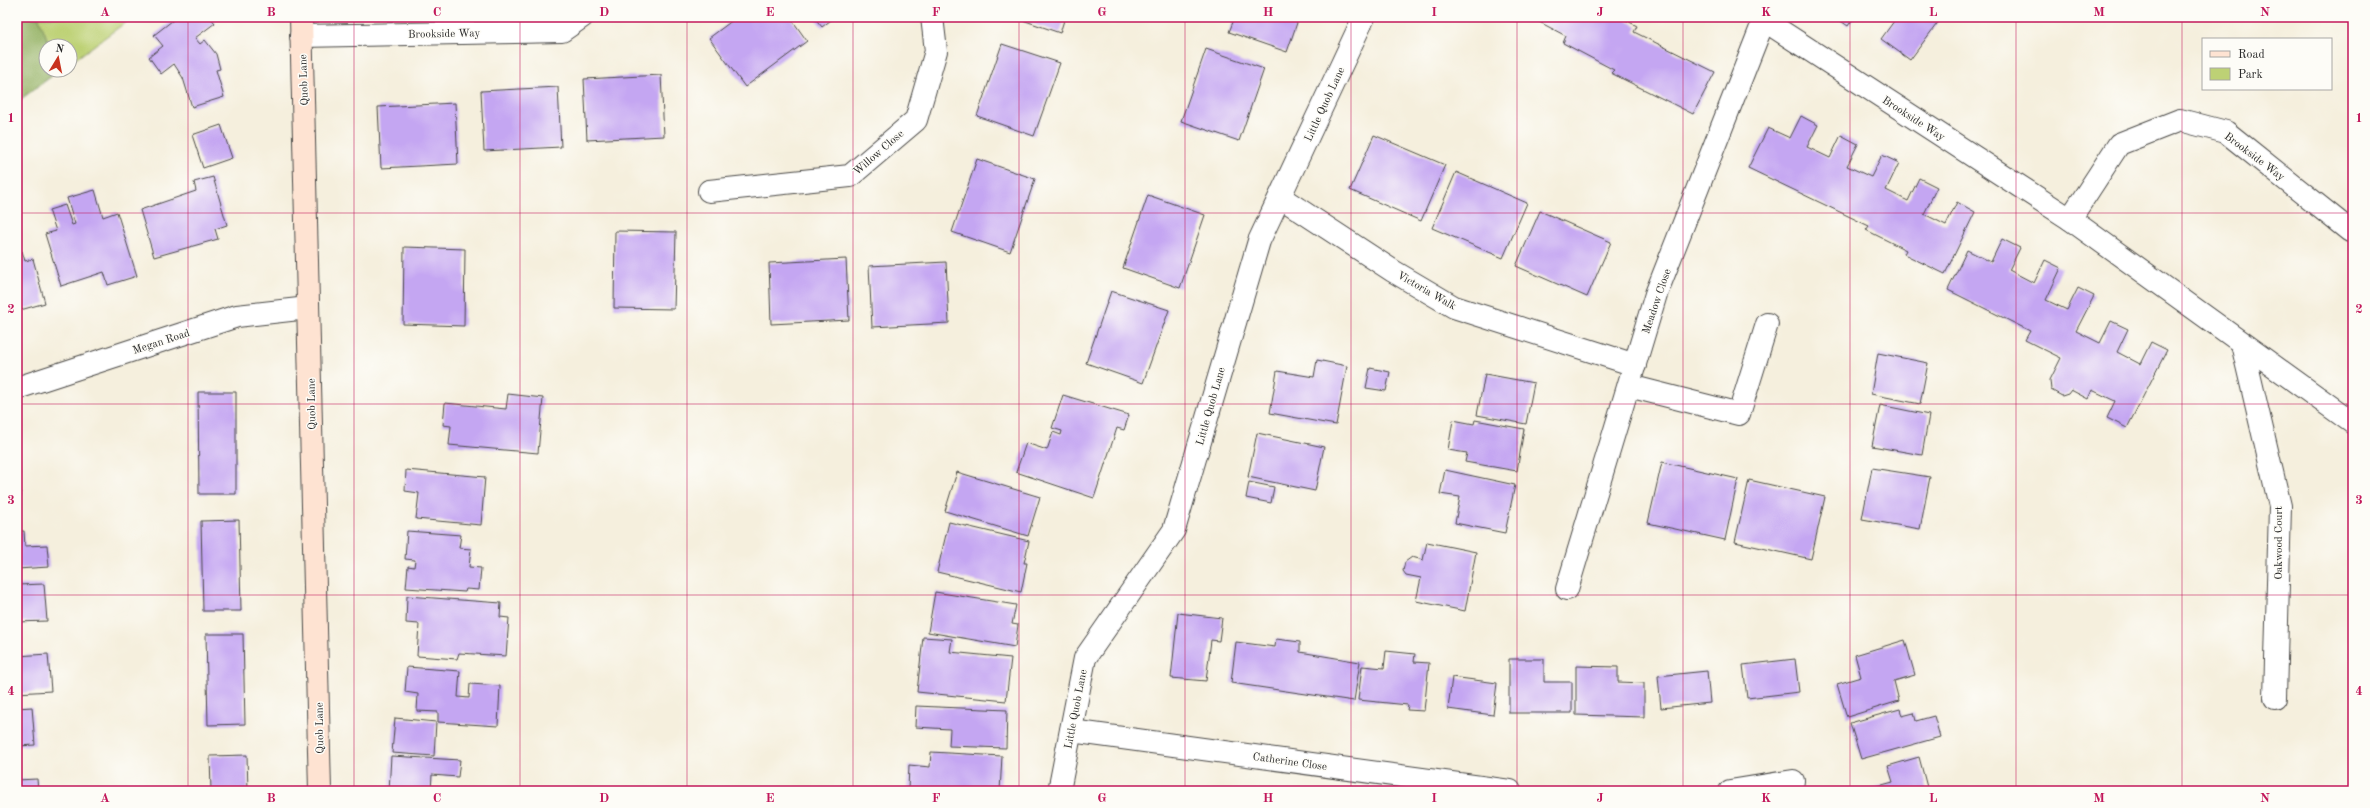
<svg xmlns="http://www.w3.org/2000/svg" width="2370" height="808" viewBox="0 0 2370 808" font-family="'Old Standard TT',serif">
<rect width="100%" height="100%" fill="#fdfcf7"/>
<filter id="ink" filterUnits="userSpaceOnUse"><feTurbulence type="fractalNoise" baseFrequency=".025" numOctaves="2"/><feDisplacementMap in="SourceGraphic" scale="8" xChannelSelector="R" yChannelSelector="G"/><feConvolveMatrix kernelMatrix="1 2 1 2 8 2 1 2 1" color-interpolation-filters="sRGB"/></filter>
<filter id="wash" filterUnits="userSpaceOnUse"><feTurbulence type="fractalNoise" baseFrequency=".012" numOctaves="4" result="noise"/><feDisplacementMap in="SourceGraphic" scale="16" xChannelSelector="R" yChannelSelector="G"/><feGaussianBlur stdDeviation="0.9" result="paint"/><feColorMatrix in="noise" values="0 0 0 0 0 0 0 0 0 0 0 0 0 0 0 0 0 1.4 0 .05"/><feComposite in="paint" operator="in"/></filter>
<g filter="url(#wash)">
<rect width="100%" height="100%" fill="#f5efdd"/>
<!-- green -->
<path fill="#bdd175" stroke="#747e50" d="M17,17H133L70,63V46H46V70H60L17,102Z"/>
<!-- forest -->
<path fill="#96b366" stroke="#606f48" d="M17,17L39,18L50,46H46V70H53V75L17,102Z"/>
<g id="blocks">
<!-- building -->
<g fill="#c4a6f2">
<path d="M177,17H210L215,23L195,38L200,44L205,40L216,54L220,69L216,70L224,97L192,107L183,78L174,64L161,74L149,57L163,46L154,35Z"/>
<path d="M737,17H790L807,41L745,87L709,38Z"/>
<path d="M814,17H835L822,27Z"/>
<path d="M1014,17H1065L1060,33Z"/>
<path d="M1235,17H1299L1287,52L1229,32Z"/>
<path d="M1530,17H1620L1637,26L1634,32L1715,72L1693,114L1611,73L1614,70L1563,43L1566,36Z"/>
<path d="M1835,17H1854L1848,26Z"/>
<path d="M1897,17H1942L1910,60L1881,39Z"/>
<path d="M1002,44L1060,63L1034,136L977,116Z"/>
<path d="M1206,49L1264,69L1239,141L1181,121Z"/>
<path d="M661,75L664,136L587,140L584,79Z"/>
<path d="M558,87L561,147L484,151L481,91Z"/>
<path d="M455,103L458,164L381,168L378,107Z"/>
<path d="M1801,116L1818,125L1807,147L1830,158L1841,135L1858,144L1847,166L1871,177L1882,155L1899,163L1886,190L1908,201L1919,178L1937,187L1924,214L1946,225L1957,202L1975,212L1945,274L1904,254L1906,250L1866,230L1869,226L1748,168L1768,128L1790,138Z"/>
<path d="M221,125L232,158L203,168L192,135Z"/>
<path d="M1374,135L1445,165L1421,221L1350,190Z"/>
<path d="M977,159L1035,179L1010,252L952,232Z"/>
<path d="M1456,172L1527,203L1503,258L1432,228Z"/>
<path d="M213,177L227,225L215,229L218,239L154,257L140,210L196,191L194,182Z"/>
<path d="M95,190L103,217L117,212L137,276L108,285L104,272L61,286L45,234L56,231L49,210L65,205L72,225L75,224L67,198Z"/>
<path d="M1148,195L1205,215L1180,288L1123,268Z"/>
<path d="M1540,211L1611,242L1587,297L1516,266Z"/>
<path d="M615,231L676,232L674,309L614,308Z"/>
<path d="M2002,239L2020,248L2009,270L2034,283L2045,260L2061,268L2046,300L2067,310L2078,288L2094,296L2076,331L2100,343L2111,321L2128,329L2117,352L2140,364L2151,342L2167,350L2127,428L2107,418L2115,401L2092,390L2088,399L2071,390L2068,394L2062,396L2051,390L2050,380L2061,358L2025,340L2030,331L1948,290L1967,250L1991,262Z"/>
<path d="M404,247L465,249L464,326L403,324Z"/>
<path d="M22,251L25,261L33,259L45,303L17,311V253Z"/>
<path d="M846,259L849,320L771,324L769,263Z"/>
<path d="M946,262L949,323L872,327L869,266Z"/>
<path d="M1111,291L1169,310L1143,383L1086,363Z"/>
<path d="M1878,353L1928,363L1920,404L1871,394Z"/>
<path d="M1317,360L1347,366L1336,425L1270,413L1277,371L1314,377Z"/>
<path d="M1370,368L1390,372L1386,391L1366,388Z"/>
<path d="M1485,374L1534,383L1526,424L1477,415Z"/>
<path d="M198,392H236V494H199Z"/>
<path d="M508,394L543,398L538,453L449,445L451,426L443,425L445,403L506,409Z"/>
<path d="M1063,395L1129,415L1124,430L1117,428L1094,498L1016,472L1026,443L1047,450L1053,432L1061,435L1062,431L1052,428Z"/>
<path d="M1880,405L1929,415L1922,455L1872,446Z"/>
<path d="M1453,420L1474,424L1475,420L1524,429L1517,471L1465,462L1467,453L1448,450Z"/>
<path d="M1257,433L1324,447L1315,491L1248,477Z"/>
<path d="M17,460H19L21,497L17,498Z"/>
<path d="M1662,462L1738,479L1725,540L1648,523Z"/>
<path d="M1872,468L1930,477L1920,529L1862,519Z"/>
<path d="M406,470L485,477L481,525L416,519L419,493L405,491Z"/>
<path d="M1445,470L1515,485L1505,533L1455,523L1460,497L1440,494Z"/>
<path d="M957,472L1040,497L1028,536L945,511Z"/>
<path d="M1749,480L1825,497L1811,559L1735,542Z"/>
<path d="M1249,482L1274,487L1271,503L1246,498Z"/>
<path d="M239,520L241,611H203L201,521Z"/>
<path d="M949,522L1029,541L1024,563H1027L1021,592L937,572Z"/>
<path d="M17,531H24L25,546L47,545L49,567L17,569Z"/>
<path d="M407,531L461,535L459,548L471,549L469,567L481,568L479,590L466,589L465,592L406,588L408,566L414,567L415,560L405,559Z"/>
<path d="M1427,542L1476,552L1465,611L1416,601L1421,578L1406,575L1403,571L1405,562L1412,557L1423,560Z"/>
<path d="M44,584L47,621L17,622V585Z"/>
<path d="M935,592L1016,605L1012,624L1018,625L1015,647L928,632Z"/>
<path d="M407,596L501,603L500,617L509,618L506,656L459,653L457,659L417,656L419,624L406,623Z"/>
<path d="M1178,613L1222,618L1219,641L1211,640L1206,681L1171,678Z"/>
<path d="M206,634H243L245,724L208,725Z"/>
<path d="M923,637L952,639L950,652L1011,658L1006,701L917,692Z"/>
<path d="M1276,639L1300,642V652L1360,662L1354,701L1231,683L1236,642L1275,647Z"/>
<path d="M1905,640L1915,675L1894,681L1899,701L1847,717L1837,684L1861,677L1855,655Z"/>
<path d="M1386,651L1415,654L1414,662L1429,663L1424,711L1407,710L1408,705L1358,700L1362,666L1384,668Z"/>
<path d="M48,654L51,691L17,693V656Z"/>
<path d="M1509,659H1544V682H1572V713H1509Z"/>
<path d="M1795,659L1799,692L1747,698L1743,665Z"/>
<path d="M1576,666L1618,667V682L1644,683V717L1576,715Z"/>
<path d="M407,667L460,671L458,697L469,698L470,684L500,686L498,726L438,722V712L417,711L418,694L405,692Z"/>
<path d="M1707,671L1710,703L1661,708L1658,676Z"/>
<path d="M1452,677L1497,683L1493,715L1448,709Z"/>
<path d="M916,706L1007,710L1006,748L949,746L950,729L915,727Z"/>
<path d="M32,707L35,745L17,746V708Z"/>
<path d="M1900,709L1902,716L1914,713L1916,721L1934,716L1940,737L1861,759L1850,723Z"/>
<path d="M395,718L436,722L434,756L392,753Z"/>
<path d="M931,752L1002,756L1000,791H908L909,765L930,767Z"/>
<path d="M247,755L248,791H211L210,756Z"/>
<path d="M391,756L460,760L458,777L432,775L431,791H389Z"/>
<path d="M1919,757L1928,791H1872L1871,788L1893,782L1888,766Z"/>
<path d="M37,779L38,791H17V780Z"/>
</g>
</g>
</g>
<g filter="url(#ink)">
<use href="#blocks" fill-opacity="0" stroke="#494846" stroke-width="1"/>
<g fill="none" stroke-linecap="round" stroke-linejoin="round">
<!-- street casing -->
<g stroke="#494846" stroke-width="24">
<g id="street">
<path d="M1759,17L2070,219L2353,423"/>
<path d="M301,36L562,31L582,17"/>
<path d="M709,191L850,176L916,120L936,51L932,17"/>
<path d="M1280,197L1393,271L1454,307L1635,365"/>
<path d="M2070,219L2119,144L2180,120L2226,132L2350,231"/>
<path d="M2242,344L2280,506L2275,698"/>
<path d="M1629,386L1739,414L1767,324"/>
<path d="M17,388L237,316L308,308"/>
<path d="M1567,589L1656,294L1764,20"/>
<path d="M1071,731L1510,791"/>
<path d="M1059,791L1085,658L1174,530L1259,241L1364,17"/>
<path d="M1730,791L1793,781"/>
</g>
</g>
<!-- secondary casing -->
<g stroke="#494846" stroke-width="24">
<path id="secondary" d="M301,17L320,791"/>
</g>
<!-- street -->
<use href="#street" stroke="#fff" stroke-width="22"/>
<!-- secondary -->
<use href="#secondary" stroke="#fee3d2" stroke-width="22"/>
</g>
</g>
<!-- grid -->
<path fill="none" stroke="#c2185b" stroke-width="1" stroke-opacity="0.55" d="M188,17V791M354,17V791M520,17V791M687,17V791M853,17V791M1019,17V791M1185,17V791M1351,17V791M1517,17V791M1683,17V791M1850,17V791M2016,17V791M2182,17V791M17,213H2353M17,404H2353M17,595H2353"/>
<g text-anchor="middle" stroke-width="3" stroke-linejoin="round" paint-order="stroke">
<!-- street labels -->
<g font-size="11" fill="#2b2b2b" stroke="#fdfcf7">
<text transform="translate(444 33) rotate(-1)" y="4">Brookside Way</text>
<text transform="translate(303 80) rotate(-92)" y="4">Quob Lane</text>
<text transform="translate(1324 104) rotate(-65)" y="4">Little Quob Lane</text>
<text transform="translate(1914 118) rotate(33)" y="4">Brookside Way</text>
<text transform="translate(878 152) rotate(-41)" y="4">Willow Close</text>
<text transform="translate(2255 156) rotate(37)" y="4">Brookside Way</text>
<text transform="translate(1427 290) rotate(30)" y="4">Victoria Walk</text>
<text transform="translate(1656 301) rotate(-71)" y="4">Meadow Close</text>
<text transform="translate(161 341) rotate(-18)" y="4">Megan Road</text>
<text transform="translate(311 404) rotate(-91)" y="4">Quob Lane</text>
<text transform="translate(1210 406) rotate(-74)" y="4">Little Quob Lane</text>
<text transform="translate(2278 543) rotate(-90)" y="4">Oakwood Court</text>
<text transform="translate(1075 709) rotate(-79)" y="4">Little Quob Lane</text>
<text transform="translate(319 728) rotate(-91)" y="4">Quob Lane</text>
<text transform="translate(1290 761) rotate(8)" y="4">Catherine Close</text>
</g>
</g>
<!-- margin -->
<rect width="2370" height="808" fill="none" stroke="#fdfcf7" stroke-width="44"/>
<!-- legend -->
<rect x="2202" y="38" width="130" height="52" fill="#fdfcf7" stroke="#a9a8a5"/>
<rect x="2210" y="51" width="20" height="6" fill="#fee3d2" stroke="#a9a8a5"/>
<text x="2238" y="58" font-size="12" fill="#2b2b2b">Road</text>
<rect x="2210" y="68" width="20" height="12" fill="#bdd175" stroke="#a9a8a5"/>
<text x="2238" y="78" font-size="12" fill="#2b2b2b">Park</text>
<!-- north arrow -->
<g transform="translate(58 58) rotate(10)"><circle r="19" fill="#fdfcf7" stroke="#a9a8a5"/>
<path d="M0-3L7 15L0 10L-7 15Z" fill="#c8321e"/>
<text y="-6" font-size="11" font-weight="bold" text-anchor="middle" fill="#2b2b2b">N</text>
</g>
<rect x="22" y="22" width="2326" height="764" fill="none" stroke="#c2185b" stroke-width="1.5"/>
<g font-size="13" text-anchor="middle" font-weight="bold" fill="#c2185b">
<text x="105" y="16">A</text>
<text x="271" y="16">B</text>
<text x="437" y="16">C</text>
<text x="604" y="16">D</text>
<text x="770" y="16">E</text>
<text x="936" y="16">F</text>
<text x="1102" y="16">G</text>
<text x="1268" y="16">H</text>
<text x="1434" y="16">I</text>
<text x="1600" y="16">J</text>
<text x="1766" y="16">K</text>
<text x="1933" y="16">L</text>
<text x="2099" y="16">M</text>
<text x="2265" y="16">N</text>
<text x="11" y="122">1</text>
<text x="2359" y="122">1</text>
<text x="11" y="313">2</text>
<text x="2359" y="313">2</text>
<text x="11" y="504">3</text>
<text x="2359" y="504">3</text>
<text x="11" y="695">4</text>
<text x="2359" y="695">4</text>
<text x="105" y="802">A</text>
<text x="271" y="802">B</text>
<text x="437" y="802">C</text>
<text x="604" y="802">D</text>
<text x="770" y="802">E</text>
<text x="936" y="802">F</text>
<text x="1102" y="802">G</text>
<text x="1268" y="802">H</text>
<text x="1434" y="802">I</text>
<text x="1600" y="802">J</text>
<text x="1766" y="802">K</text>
<text x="1933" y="802">L</text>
<text x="2099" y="802">M</text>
<text x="2265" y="802">N</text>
</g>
</svg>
